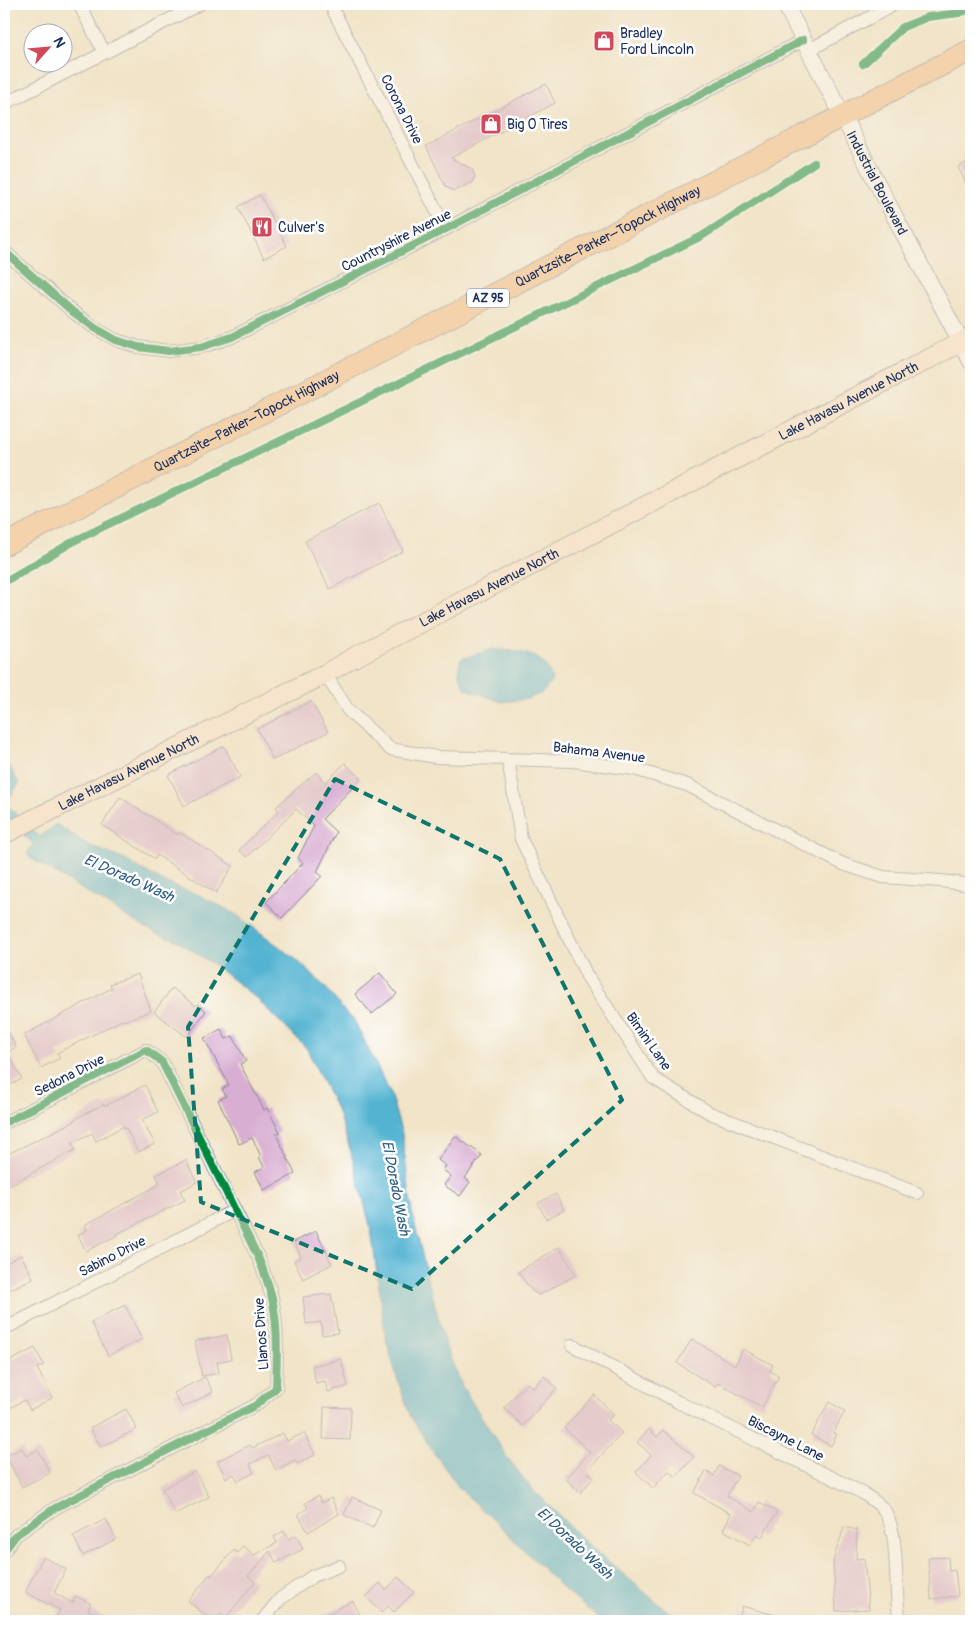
<svg xmlns="http://www.w3.org/2000/svg" width="975" height="1625" viewBox="0 0 975 1625" font-family="Pangolin,sans-serif">
<rect width="100%" height="100%" fill="#fff"/>
<filter id="ink" filterUnits="userSpaceOnUse"><feTurbulence type="fractalNoise" baseFrequency=".02" numOctaves="2"/><feDisplacementMap in="SourceGraphic" scale="10" xChannelSelector="R" yChannelSelector="G"/><feConvolveMatrix kernelMatrix="1 2 1 2 8 2 1 2 1" color-interpolation-filters="sRGB"/></filter>
<filter id="wash" filterUnits="userSpaceOnUse"><feTurbulence type="fractalNoise" baseFrequency=".0096" numOctaves="4" result="noise"/><feDisplacementMap in="SourceGraphic" scale="20" xChannelSelector="R" yChannelSelector="G"/><feGaussianBlur stdDeviation="1.12" result="paint"/><feColorMatrix in="noise" values="0 0 0 0 0 0 0 0 0 0 0 0 0 0 0 0 0 1.4 0 .05"/><feComposite in="paint" operator="in"/></filter>
<g filter="url(#wash)">
<rect width="100%" height="100%" fill="#f1e4c8"/>
<!-- water -->
<g fill="#52b3d1" stroke="#367198">
<path d="M493,649C511,651 535,651 546,666C549,670 551,677 552,681L542,693L528,699L502,702L466,689C460,677 456,673 461,659Z"/>
<path d="M4,756L19,784L5,803L40,837L56,824L89,845L125,860L164,882L199,895L234,913L297,960L326,988L348,1016L353,1018L390,1093L402,1134L412,1212L428,1279L447,1350L463,1388L507,1457L535,1493L540,1496L582,1539L655,1601L681,1621H602L562,1588L497,1523L460,1489L434,1453L411,1417L397,1378L386,1339L371,1229L350,1149L338,1113L307,1049L256,998L213,964L174,939C150,934 124,914 103,902C78,887 54,873 30,858L27,853L33,844L4,816Z"/>
</g>
<g id="blocks">
<!-- building -->
<g fill="#d9aed3">
<path d="M546,84L555,103L451,158L472,169L475,176L473,182L454,191L446,187L426,146Z"/>
<path d="M971,160V193L958,167Z"/>
<path d="M260,195L287,246L264,258L238,207Z"/>
<path d="M379,503L403,551L330,589L305,541Z"/>
<path d="M311,701L328,732L273,760L257,729Z"/>
<path d="M224,746L240,777L184,806L168,775Z"/>
<path d="M345,763L361,779L322,819L336,832L317,872L322,876L282,918L266,902L303,863L298,858L314,826L296,809L247,857L239,850L279,811L276,807L316,772L325,783Z"/>
<path d="M120,797L178,835L179,832L233,866L216,893L157,855L155,859L102,825Z"/>
<path d="M380,973L397,994L372,1014L355,994Z"/>
<path d="M138,974L151,1011L123,1021L122,1020L57,1053L60,1058L41,1068L24,1035L112,988L110,984Z"/>
<path d="M172,988L196,1006L198,1004L206,1011L187,1037L154,1012Z"/>
<path d="M4,1024L16,1047L8,1052L22,1079L4,1088Z"/>
<path d="M221,1029L226,1039L233,1036L246,1061L240,1064L264,1110L267,1108L280,1132L276,1134L295,1174L264,1190L255,1172L264,1167L259,1157L261,1156L252,1138L239,1144L218,1100L226,1096L222,1089L229,1085L204,1038Z"/>
<path d="M145,1085L158,1112L142,1120L155,1144L138,1152L126,1128L125,1129L124,1126L96,1141L92,1133L72,1143L75,1150L4,1188V1156L75,1121V1119L104,1104L105,1106Z"/>
<path d="M455,1136L482,1155L465,1178L470,1182L460,1196L444,1185L451,1176L443,1170L446,1166L438,1160Z"/>
<path d="M186,1160L197,1182L180,1191L185,1200L117,1234L118,1235L86,1251L78,1235L87,1230L85,1225L160,1184L156,1175Z"/>
<path d="M556,1194L564,1210L546,1219L538,1203Z"/>
<path d="M316,1231L332,1264L303,1279L294,1261L301,1257L294,1242Z"/>
<path d="M559,1247L576,1275L539,1295L532,1291L518,1272Z"/>
<path d="M21,1255L33,1278L4,1293V1264Z"/>
<path d="M331,1294L338,1333L322,1335L321,1322L306,1324L303,1297Z"/>
<path d="M125,1305L142,1339L108,1356L91,1322Z"/>
<path d="M227,1335L231,1359L217,1362L219,1373L202,1376L195,1341Z"/>
<path d="M692,1339L735,1365L743,1349L773,1365L770,1371L779,1376L762,1407L718,1383L715,1387L677,1363Z"/>
<path d="M35,1348L44,1365L37,1368L52,1398L30,1410L25,1400L4,1411V1364Z"/>
<path d="M341,1359L348,1386L328,1392L325,1381L316,1383L312,1366Z"/>
<path d="M544,1376L557,1388L523,1426L504,1408L527,1383L533,1388Z"/>
<path d="M205,1377L213,1392L182,1408L174,1393Z"/>
<path d="M594,1395L614,1414L608,1420L622,1433L587,1471L594,1477L580,1493L566,1479L590,1452L564,1428Z"/>
<path d="M829,1402L845,1411L833,1433L837,1434L831,1446L811,1435Z"/>
<path d="M324,1407L351,1408L350,1440L323,1439Z"/>
<path d="M126,1409L137,1429L101,1447L90,1428Z"/>
<path d="M649,1429L657,1437L663,1430L694,1457L676,1477L669,1471L653,1488L636,1472L651,1455L637,1442Z"/>
<path d="M283,1433L287,1441L304,1433L315,1455L297,1464L295,1460L276,1470L268,1455L250,1464L254,1473L238,1481L234,1474L226,1478L217,1461L250,1445L252,1448Z"/>
<path d="M22,1448L26,1456L38,1450L50,1473L22,1487L6,1456Z"/>
<path d="M719,1466L738,1476L727,1496L754,1512L759,1502L777,1512L762,1537L757,1534L750,1545L723,1530L731,1514L694,1493L706,1471L714,1476Z"/>
<path d="M195,1471L209,1497L175,1514L162,1489Z"/>
<path d="M318,1496L322,1503L331,1498L339,1514L308,1532L298,1514L308,1508L305,1503Z"/>
<path d="M352,1497L381,1510L373,1528L344,1515Z"/>
<path d="M106,1519L116,1539L83,1556L73,1536Z"/>
<path d="M844,1527L857,1530L856,1559L864,1558L869,1609L836,1611L833,1561Z"/>
<path d="M284,1531L288,1539L296,1535L303,1549L276,1563L270,1551L248,1576L255,1582L226,1617L221,1613L214,1621H212L188,1601L209,1575L211,1576L234,1550L237,1553L243,1546L254,1555L277,1543L274,1537Z"/>
<path d="M43,1557L66,1569L54,1593L73,1603L76,1596L91,1604L88,1610L112,1621H64L56,1618L60,1610L25,1592Z"/>
<path d="M948,1557L949,1571L955,1570L958,1596L931,1599L928,1558Z"/>
<path d="M398,1577L414,1592L394,1612L388,1606L382,1613L366,1597L380,1583L386,1590Z"/>
<path d="M353,1601L363,1621H312Z"/>
<path d="M742,1606L786,1618V1621H747L748,1618L740,1616Z"/>
</g>
</g>
</g>
<g filter="url(#ink)">
<use href="#blocks" fill-opacity="0" stroke="#868a93" stroke-width="1"/>
<g fill="none" stroke-linecap="round" stroke-linejoin="round">
<!-- minor casing -->
<g stroke="#868a93" stroke-width="14">
<g id="minor">
<path d="M79,4L104,52"/>
<path d="M330,4L446,229"/>
<path d="M809,50L895,4"/>
<path d="M4,104L200,4"/>
<path d="M4,251L73,312L95,328L116,340L138,347L169,351L201,347L232,337L446,229L803,40"/>
<path d="M325,674L348,710L390,749L436,757L573,761L634,769L687,785L843,864L883,877L941,881L971,885"/>
<path d="M508,759L521,839L587,976L653,1078L710,1113L917,1193"/>
<path d="M4,1123L146,1050L162,1062L258,1257C262,1267 266,1277 269,1287C279,1318 277,1355 276,1388L256,1405L55,1508L16,1535L4,1551"/>
<path d="M4,1329L235,1210"/>
<path d="M572,1345L678,1402L863,1493C869,1498 879,1503 884,1510C901,1536 893,1589 900,1621"/>
<path d="M262,1621L280,1599L313,1576L339,1566"/>
</g>
</g>
<!-- tertiary casing -->
<g stroke="#868a93" stroke-width="18">
<g id="tertiary">
<path id="s1" d="M785,4L877,183L971,361"/>
</g>
</g>
<!-- secondary casing -->
<g stroke="#868a93" stroke-width="21">
<g id="secondary">
<path id="s2" d="M4,834L325,674L349,660L971,337"/>
</g>
</g>
<!-- trunk casing -->
<g stroke="#868a93" stroke-width="23">
<g id="trunk">
<path id="s3" d="M4,545L971,50"/>
</g>
</g>
<!-- minor -->
<use href="#minor" stroke="#fff" stroke-width="12"/>
<!-- tertiary -->
<use href="#tertiary" stroke="#fff" stroke-width="16"/>
<!-- secondary -->
<use href="#secondary" stroke="#fce5d0" stroke-width="19"/>
<!-- trunk -->
<use href="#trunk" stroke="#f8bd89" stroke-width="21"/>
<!-- cycleway casing -->
<g stroke="#fff" stroke-width="11">
<g id="cycleway">
<path d="M863,64L903,27L928,17L959,13L971,9"/>
<path d="M4,251L73,312L95,328L116,340L138,347L169,351L201,347L232,337L446,229L803,40"/>
<path d="M4,582L76,540L702,236L814,163"/>
<path d="M4,1123L146,1050L162,1062L258,1257C262,1267 266,1277 269,1287C279,1318 277,1355 276,1388L256,1405L55,1508L16,1535L4,1551"/>
</g>
</g>
<!-- cycleway -->
<use href="#cycleway" stroke="#00873e" stroke-width="8"/>
</g>
</g>
<!-- marked area -->
<path d="M0 0H975V1625H0ZM335,779L500,859L622,1100L412,1289L201,1202L188,1027Z" fill="#f1e4c8" fill-opacity=".55" fill-rule="evenodd"/>
<path fill="none" stroke="#0f766e" stroke-width="4" stroke-dasharray="10 6" stroke-linejoin="round" d="M335,779L500,859L622,1100L412,1289L201,1202L188,1027Z"/>
<!-- icons -->
<defs>
<g id="shop-square" transform="scale(1.125)"><rect x="-9" y="-9" width="18" height="18" rx="4" fill="#d1495b" stroke="#fff"/><path d="M-5-2.5h2.3a2.7 3.5 0 0 1 5.4 0H5L5.5 6h-11ZM-1.5-2.5h3a1.5 2.3 0 0 0-3 0Z" fill="#fff"/></g>
<g id="restaurant-square" transform="scale(1.125)"><rect x="-9" y="-9" width="18" height="18" rx="4" fill="#d1495b" stroke="#fff"/><path d="M-5-6h1v4h1v-4h1v4h1v-4h1v5L-1.5 .5V6h-2V.5L-5-1ZM5-6V6H3V1.5H1.5Q1.5-4 5-6Z" fill="#fff"/></g>
</defs>
<g fill-rule="evenodd">
<use href="#shop-square" x="604" y="41"/>
<use href="#shop-square" x="491" y="124"/>
<use href="#restaurant-square" x="262" y="227"/>
</g>
<g text-anchor="middle" stroke-width="5" stroke-linejoin="round" paint-order="stroke">
<!-- shield labels -->
<rect fill="#fff" stroke="#5f6d8e" stroke-width="1" x="467" y="288.5" width="42" height="19" rx="4"/>
<g font-size="12" font-weight="bold" fill="#1b2f5e">
<text x="488" y="302">AZ 95</text>
</g>
<!-- poi labels -->
<g font-size="14" fill="#1b2f5e" stroke="#fff" text-anchor="start">
<text x="620" y="38">Bradley<tspan x="620" dy="16">Ford Lincoln</tspan></text>
<text x="507" y="129">Big O Tires</text>
<text x="278" y="232">Culver's</text>
</g>
<!-- street labels -->
<g font-size="14" fill="#1b2f5e" stroke="#fff">
<text transform="translate(402 109) rotate(63)" y="5">Corona Drive</text>
<text dy="5" stroke="none"><textPath href="#s1" startOffset="201">Industrial Boulevard</textPath></text>
<text dy="5" stroke="none"><textPath href="#s3" startOffset="678">Quartzsite–Parker–Topock Highway</textPath></text>
<text transform="translate(396 240) rotate(-27)" y="5">Countryshire Avenue</text>
<text dy="5" stroke="none"><textPath href="#s2" startOffset="949">Lake Havasu Avenue North</textPath></text>
<text dy="5" stroke="none"><textPath href="#s3" startOffset="272">Quartzsite–Parker–Topock Highway</textPath></text>
<text dy="5" stroke="none"><textPath href="#s2" startOffset="544">Lake Havasu Avenue North</textPath></text>
<text transform="translate(599 752) rotate(7)" y="5">Bahama Avenue</text>
<text dy="5" stroke="none"><textPath href="#s2" startOffset="139">Lake Havasu Avenue North</textPath></text>
<text transform="translate(649 1041) rotate(55)" y="5">Bimini Lane</text>
<text transform="translate(69 1075) rotate(-27)" y="5">Sedona Drive</text>
<text transform="translate(112 1256) rotate(-27)" y="5">Sabino Drive</text>
<text transform="translate(261 1334) rotate(-94)" y="5">Llanos Drive</text>
<text transform="translate(786 1438) rotate(27)" y="5">Biscayne Lane</text>
</g>
<!-- water labels -->
<g font-size="15" font-style="italic" fill="#2e5d86" stroke="#fff">
<text transform="translate(129 878) rotate(24)" y="5">El Dorado Wash</text>
<text transform="translate(396 1188) rotate(79)" y="5">El Dorado Wash</text>
<text transform="translate(575 1543) rotate(43)" y="5">El Dorado Wash</text>
</g>
</g>
<!-- margin -->
<rect width="975" height="1625" fill="none" stroke="#fff" stroke-width="20"/>
<!-- north arrow -->
<g transform="translate(48 48) rotate(63)"><circle r="24" fill="#ffffff" stroke="#a4acbf"/>
<path d="M0-4L9 19L0 12L-9 19Z" fill="#d1495b"/>
<text y="-8" font-size="14" font-weight="bold" text-anchor="middle" fill="#1b2f5e">N</text>
</g>
</svg>
